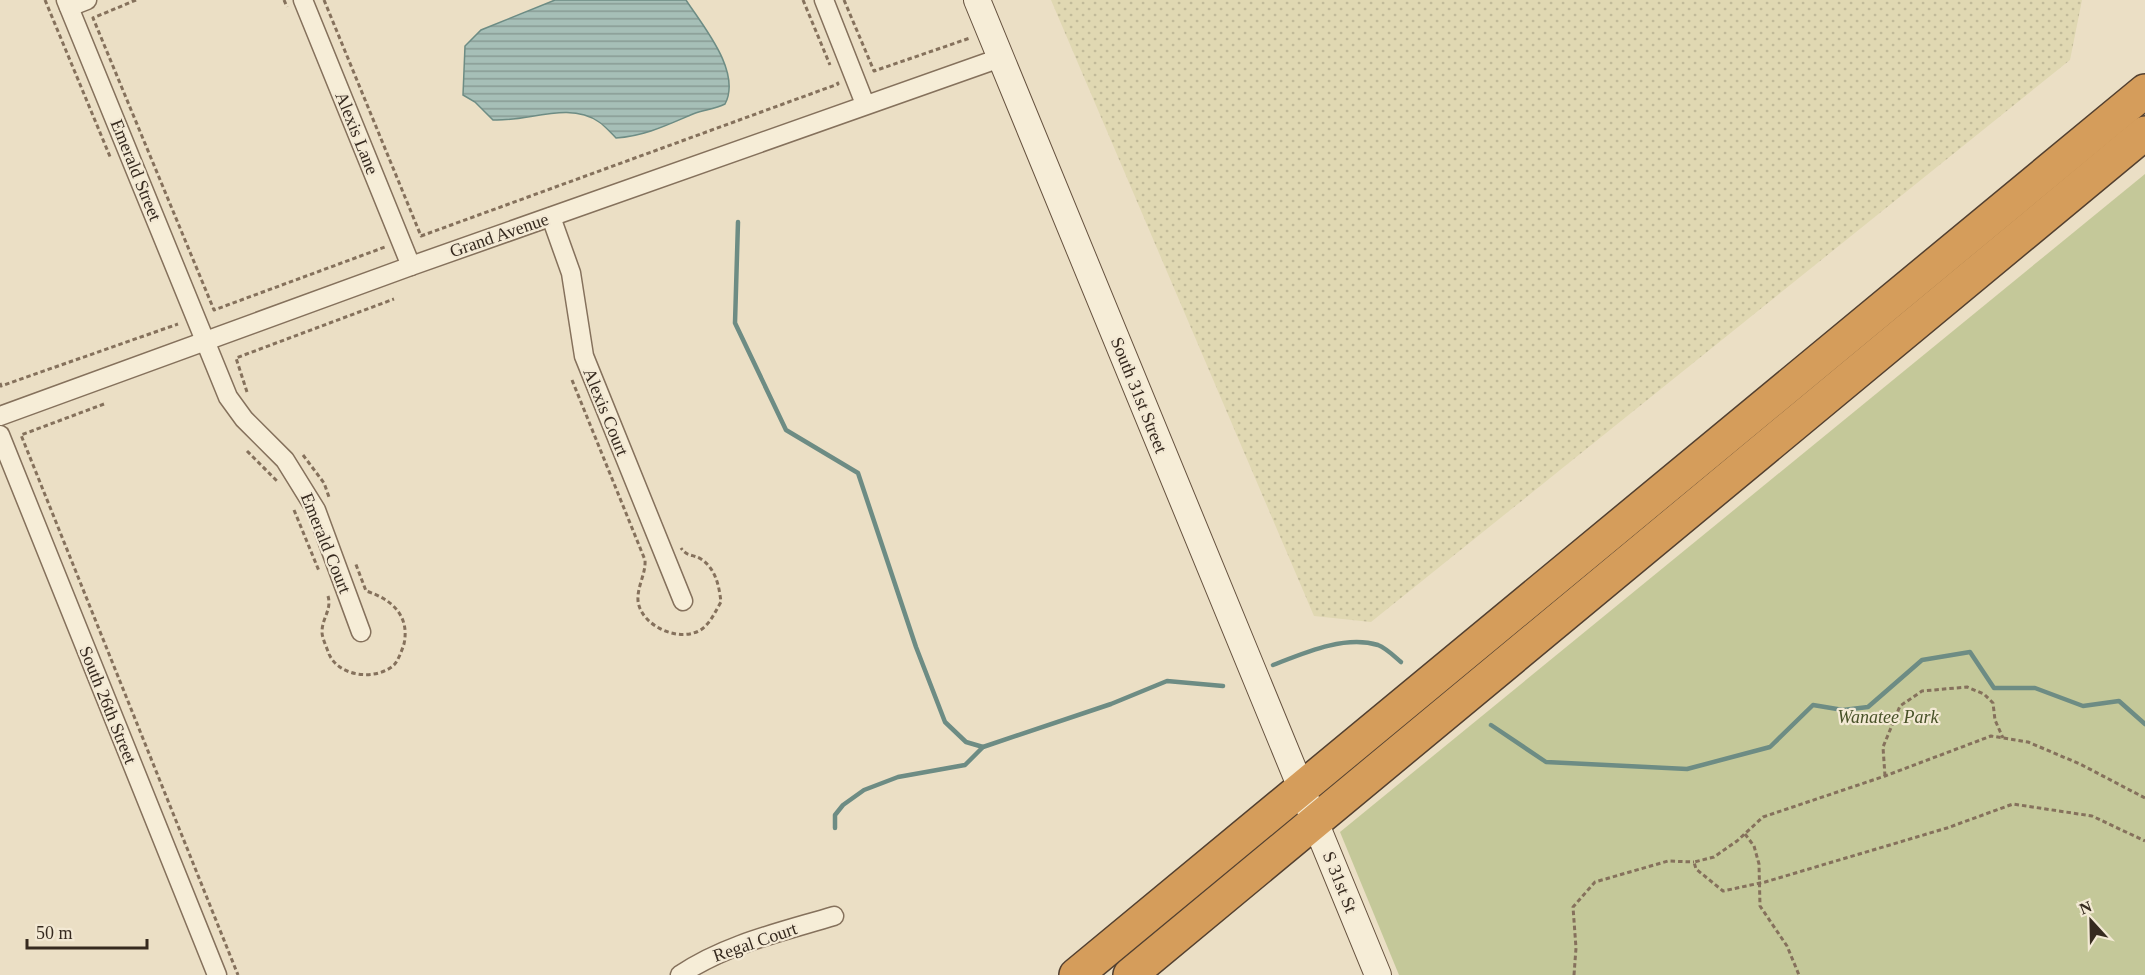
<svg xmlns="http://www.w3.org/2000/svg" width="2145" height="975" viewBox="0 0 2145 975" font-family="Georgia,serif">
<defs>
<pattern id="farmland-dots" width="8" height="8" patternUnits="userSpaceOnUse" patternTransform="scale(1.5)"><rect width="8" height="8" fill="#e0d8b2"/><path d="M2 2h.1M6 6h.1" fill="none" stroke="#c1ba99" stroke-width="1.8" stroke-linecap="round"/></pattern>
<pattern id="water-rules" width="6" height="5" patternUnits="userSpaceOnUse" patternTransform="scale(1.5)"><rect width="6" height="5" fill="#a6bfb7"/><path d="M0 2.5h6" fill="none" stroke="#889b94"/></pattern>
</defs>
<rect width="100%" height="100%" fill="#ebdfc5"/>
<!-- farmland -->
<path fill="url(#farmland-dots)" d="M1051,0H2082L2070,60L1371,622L1314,616Z"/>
<!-- park -->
<path fill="#c4c899" d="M2145,174V975H1399L1340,832Z"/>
<!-- water -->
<path fill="url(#water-rules)" stroke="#6d8c84" stroke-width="1.5" d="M555,0H686C703,26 742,72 725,104C715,109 704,110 693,114C667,125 645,136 616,138C611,133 605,126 599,122C569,101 527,122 493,120L475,102L463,95L465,46L481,30Z"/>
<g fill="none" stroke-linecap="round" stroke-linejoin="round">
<!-- stream -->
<g stroke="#6d8c84" stroke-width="4.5">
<path d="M738,222L735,323L786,430L858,473L916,647L945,722L966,742L983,747"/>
<path d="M1273,665C1304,653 1344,635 1378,645C1386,648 1394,656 1401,662"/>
<path d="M1491,725L1546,762L1687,769L1770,747L1813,705L1843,710L1868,707L1922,660L1970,652L1994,688H2035L2083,706L2119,701L2145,724"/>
<path d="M835,828V815L843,805L864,790L898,777L965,765L983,747L1111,704L1167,681L1223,686"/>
</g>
<!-- street casing -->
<g stroke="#85715c" stroke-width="21">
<g id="street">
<path d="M66,0L228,397L244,419L285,460L316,510L361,632"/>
<path d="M303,0L411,266"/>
<path d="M824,0L865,104"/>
<path d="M69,7L87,0"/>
<path d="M551,217L571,273L584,356L683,601"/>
<path d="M0,416L411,266L1000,58"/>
<path d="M0,435L217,975"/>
<path d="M680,975C726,944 781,932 834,916"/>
</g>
</g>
<!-- secondary casing -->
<g stroke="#66523f" stroke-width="28">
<path id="secondary" d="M977,0L1378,975"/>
</g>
<!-- highway casing -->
<g stroke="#534030" stroke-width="36">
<g id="highway">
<path d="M1076,975L2145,91"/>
<path d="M1130,975L2145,133"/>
</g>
</g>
<!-- path -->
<g stroke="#85715c" stroke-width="3" stroke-dasharray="4.5 3" stroke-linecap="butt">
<path d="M45,0L111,159"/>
<path d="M136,0L93,18L214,310L385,247"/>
<path d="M284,0L287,7"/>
<path d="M324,0L421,236L838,84L837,82"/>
<path d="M803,0L830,65"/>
<path d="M844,0L874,71L970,38"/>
<path d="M572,380L645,560C646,574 637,586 638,601C641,626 680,644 702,629C711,622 715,612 721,602C719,586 716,569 701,559C693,554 687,557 681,548"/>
<path d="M0,383L1,386L178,324"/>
<path d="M247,392L236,358L394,299"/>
<path d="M104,404L21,435L238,975"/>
<path d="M247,451L277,481"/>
<path d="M303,455L324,483L329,497"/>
<path d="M294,510L319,571"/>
<path d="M328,596C332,610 322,618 322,632C322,638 327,648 329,654C339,677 376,681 394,665C398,661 402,650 404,644C410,616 392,599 366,591L355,562"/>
<path d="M1885,776L1883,747L1900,706L1922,691L1967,687L1984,694L1993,703L1995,720L2003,738"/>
<path d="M2145,798L2080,764L2028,742L1991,736L1885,776L1763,817L1737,841L1714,857L1694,862L1696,869L1723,891L1765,882L1947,828L2013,804L2092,816L2145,841"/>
<path d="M1745,834L1754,846L1759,864L1760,906L1787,946L1799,975"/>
<path d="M1574,975L1576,948L1573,907L1595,882L1668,861L1694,862"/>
</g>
<!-- street -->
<use href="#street" stroke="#f6edd7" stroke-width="18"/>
<!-- secondary -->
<use href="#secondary" stroke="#f6edd7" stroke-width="26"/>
<!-- highway -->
<use href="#highway" stroke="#d59d5b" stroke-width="33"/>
</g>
<g text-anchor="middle" stroke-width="4.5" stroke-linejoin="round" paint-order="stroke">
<!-- street labels -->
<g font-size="18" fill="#362a1f" stroke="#f3e9d4">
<text transform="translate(357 133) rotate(68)" y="6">Alexis Lane</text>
<text transform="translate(136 170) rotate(68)" y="6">Emerald Street</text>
<text transform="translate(499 235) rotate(-19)" y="6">Grand Avenue</text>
<text transform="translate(1139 395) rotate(68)" y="6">South 31st Street</text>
<text transform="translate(606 412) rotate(68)" y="6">Alexis Court</text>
<text transform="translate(326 543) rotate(68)" y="6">Emerald Court</text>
<text transform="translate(108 705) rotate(68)" y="6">South 26th Street</text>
<text transform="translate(1340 882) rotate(68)" y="6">S 31st St</text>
<text transform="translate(755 942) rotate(-19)" y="6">Regal Court</text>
</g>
<!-- park labels -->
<g font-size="18" font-style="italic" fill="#475127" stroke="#f3e9d4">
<text x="1888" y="723">Wanatee Park</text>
</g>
</g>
<!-- north arrow -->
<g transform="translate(2091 921) rotate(338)" stroke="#f3e9d4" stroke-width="4.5" paint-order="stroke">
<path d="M0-4.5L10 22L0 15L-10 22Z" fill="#362a1f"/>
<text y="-9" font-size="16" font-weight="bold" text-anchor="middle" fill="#362a1f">N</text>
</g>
<!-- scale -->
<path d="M27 939v9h120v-9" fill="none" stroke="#362a1f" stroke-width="3"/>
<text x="36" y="939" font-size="18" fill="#362a1f" stroke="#f3e9d4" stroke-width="4.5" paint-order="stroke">50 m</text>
</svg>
